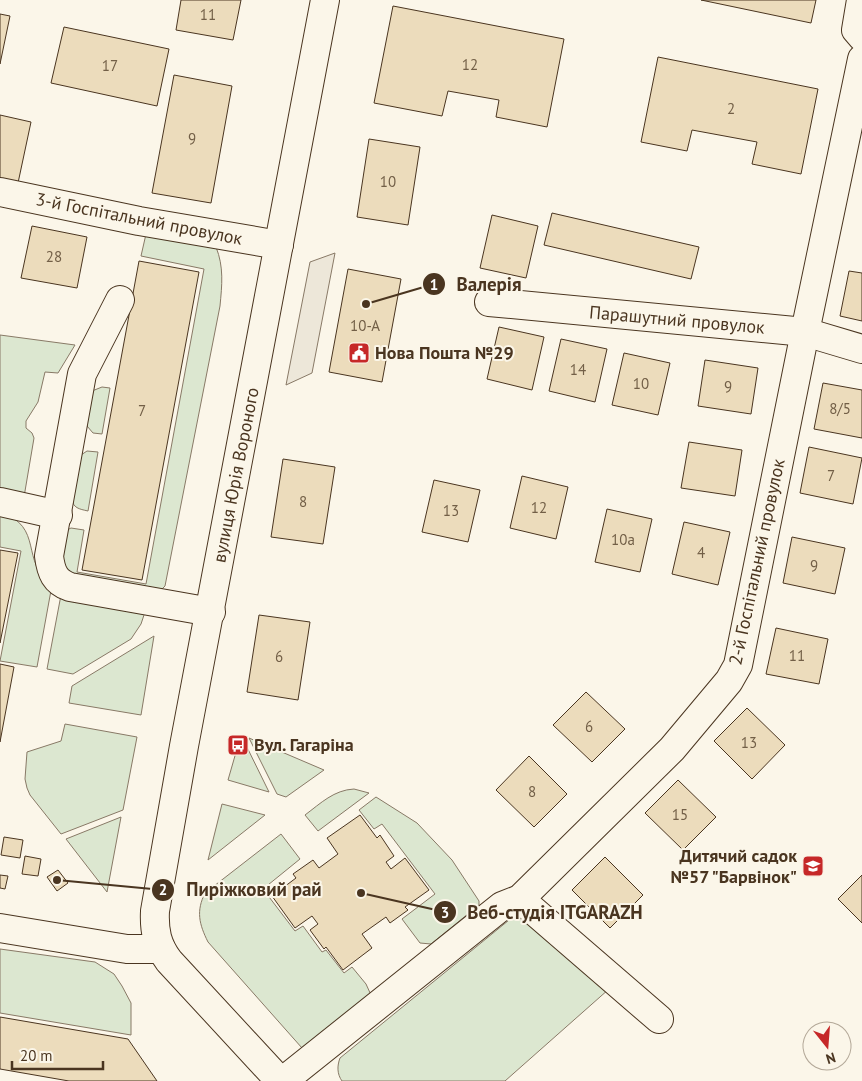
<svg xmlns="http://www.w3.org/2000/svg" width="862" height="1081" viewBox="0 0 862 1081" font-family="'PT Sans',sans-serif">
<rect width="100%" height="100%" fill="#fbf6e9"/>
<!-- green -->
<g fill="#dce7d0" stroke="#887966">
<path d="M146,234L216,247C224,267 222,285 220,306L165,586L160,591L61,574L65,531L71,528L84,530L77,572L146,584L204,269L141,256Z"/>
<path d="M0,335L75,345L58,373L45,372L38,402L26,421V428L32,433L34,438L24,497L0,493Z"/>
<path d="M102,387L110,388L102,434L93,433L87,426L86,422L92,391Z"/>
<path d="M87,451L98,452L88,511C79,509 73,508 72,499L81,455Z"/>
<path d="M0,512C45,527 19,561 52,585L37,667L0,661L21,551L0,547Z"/>
<path d="M61,595L146,609L141,624L131,639L73,674L47,669Z"/>
<path d="M154,636L141,715L69,703L72,686Z"/>
<path d="M65,724L137,737L123,810L61,834L30,795L27,788L25,779L27,752L61,741Z"/>
<path d="M241,735L269,792L228,780Z"/>
<path d="M249,738L324,770L286,797L277,794Z"/>
<path d="M354,789L369,793L318,831L305,815C321,803 334,790 354,789Z"/>
<path d="M376,797L417,823L452,860L479,901V905L431,944L420,943L402,919L435,894L382,824L374,829L359,810Z"/>
<path d="M222,804L265,815L208,860Z"/>
<path d="M121,817L107,892L66,839Z"/>
<path d="M281,834L300,859L263,889L295,931L303,926L322,952L326,950L344,973L352,967L366,984L371,995L302,1048L208,942C199,924 196,911 205,893Z"/>
<path d="M520,913L609,989L505,1081H342C337,1074 337,1066 340,1058L514,916Z"/>
<path d="M0,949L95,962L114,974L122,986L131,1003V1035L0,1013Z"/>
</g>
<!-- parking -->
<path fill="#ede7d9" stroke="#887966" d="M335,253L312,373L286,385L310,262Z"/>
<!-- building -->
<g fill="#ecdcbc" stroke="#4a3520">
<path d="M181,0H241L233,40L176,30Z"/>
<path d="M701,0H816L811,23Z"/>
<path d="M393,6L564,39L547,127L496,117L499,100L448,91L442,116L374,103Z"/>
<path d="M0,14L10,16L0,64Z"/>
<path d="M64,27L169,49L157,106L51,83Z"/>
<path d="M658,57L818,89L801,174L752,164L757,142L692,130L687,151L641,142Z"/>
<path d="M174,75L232,86L211,203L152,193Z"/>
<path d="M0,115L31,122L18,183L0,179Z"/>
<path d="M369,139L420,147L408,225L357,217Z"/>
<path d="M552,213L699,247L691,279L544,245Z"/>
<path d="M492,215L538,226L526,278L480,268Z"/>
<path d="M32,226L87,237L77,288L21,278Z"/>
<path d="M139,261L199,272L142,580L82,570Z"/>
<path d="M348,269L401,279L382,382L329,372Z"/>
<path d="M849,271L862,273V321L840,316Z"/>
<path d="M499,327L544,337L532,390L487,379Z"/>
<path d="M561,339L607,349L595,402L549,391Z"/>
<path d="M624,353L670,363L658,415L612,405Z"/>
<path d="M705,360L758,368L751,414L698,406Z"/>
<path d="M823,383L862,390V438L814,429Z"/>
<path d="M689,442L742,450L735,496L681,488Z"/>
<path d="M809,447L862,458L853,504L800,493Z"/>
<path d="M283,459L335,467L323,544L271,537Z"/>
<path d="M522,476L568,487L556,539L510,528Z"/>
<path d="M434,480L480,490L468,542L422,532Z"/>
<path d="M607,509L652,519L640,572L595,562Z"/>
<path d="M684,522L730,532L718,585L672,574Z"/>
<path d="M792,537L845,548L835,594L783,583Z"/>
<path d="M0,550L18,553L0,643Z"/>
<path d="M259,615L310,622L298,700L247,692Z"/>
<path d="M776,628L828,639L819,684L766,674Z"/>
<path d="M0,664L14,667L0,742Z"/>
<path d="M586,692L625,729L592,762L553,725Z"/>
<path d="M747,708L785,745L752,779L714,741Z"/>
<path d="M529,756L567,794L534,827L496,790Z"/>
<path d="M678,780L716,817L683,850L645,813Z"/>
<path d="M360,815L377,838L380,835L394,856L386,862L391,869L405,858L429,890L405,907L408,910L390,923L386,917L362,934L372,948L343,970L326,947L324,949L310,930L318,924L312,916L295,928L272,896L296,878L293,874L313,860L319,868L338,854L327,838Z"/>
<path d="M4,837L23,840L20,858L1,855Z"/>
<path d="M25,856L41,859L38,876L22,874Z"/>
<path d="M605,857L643,895L610,928L572,890Z"/>
<path d="M58,870L68,883L57,891L47,877Z"/>
<path d="M0,875L8,876L5,889L0,888Z"/>
<path d="M862,875V923L838,899Z"/>
<path d="M0,1017L128,1039L157,1081H69L0,1069Z"/>
</g>
<g fill="none" stroke-linecap="round" stroke-linejoin="round">
<!-- minor casing -->
<g stroke="#4a3520" stroke-width="30">
<g id="minor">
<path d="M861,0L856,30L862,37"/>
<path d="M0,192L139,221L279,245"/>
<path d="M120,300L82,374L49,556C51,572 55,582 70,587L211,612"/>
<path d="M489,302L805,332L862,349"/>
<path d="M0,502L58,515"/>
<path d="M520,899L659,1019"/>
<path d="M0,928L127,949H161"/>
<path d="M283,1081L502,906L520,899L672,749L729,681L738,665L805,332L862,59"/>
</g>
</g>
<!-- major casing -->
<g stroke="#4a3520" stroke-width="30">
<path id="major" d="M280,1081L169,961C157,945 154,931 155,911L184,746L325,0"/>
</g>
<!-- minor -->
<use href="#minor" stroke="#fbf6e9" stroke-width="28"/>
<!-- major -->
<use href="#major" stroke="#fbf6e9" stroke-width="28"/>
</g>
<!-- icons -->
<defs>
<g id="civic-square" transform="scale(1.125)"><rect x="-9" y="-9" width="18" height="18" rx="4" fill="#c62828" stroke="#fbf6e9"/><path d="M-.6-6.5H3V-4.5H.6V-3L4-1V1h2V6H-6V1h2V-1L-.6-3ZM-1.2 2.5V6h2.4V2.5Z" fill="#fff"/></g>
<g id="bus-square" transform="scale(1.125)"><rect x="-9" y="-9" width="18" height="18" rx="4" fill="#c62828" stroke="#fbf6e9"/><path d="M-5-6H5V4H4V6H2V4H-2V6H-4V4H-5ZM-3.5-4V0h7V-4ZM-3.5 1.2v1.5H-2V1.2ZM2 1.2v1.5H3.5V1.2Z" fill="#fff"/></g>
<g id="school-square" transform="scale(1.125)"><rect x="-9" y="-9" width="18" height="18" rx="4" fill="#c62828" stroke="#fbf6e9"/><path d="M0-5L7-2L0 1L-7-2ZM-4 1L0 2.5L4 1V4Q0 6-4 4Z" fill="#fff"/></g>
</defs>
<g fill-rule="evenodd">
<use href="#civic-square" x="359" y="353"/>
<use href="#bus-square" x="238" y="745"/>
<use href="#school-square" x="813" y="866"/>
</g>
<g text-anchor="middle" stroke-width="4" stroke-linejoin="round" paint-order="stroke">
<!-- number labels -->
<g font-size="15" fill="#725f47">
<text x="208" y="20">11</text>
<text x="470" y="70">12</text>
<text x="110" y="71">17</text>
<text x="731" y="114">2</text>
<text x="192" y="144">9</text>
<text x="388" y="187">10</text>
<text x="54" y="262">28</text>
<text x="365" y="331">10-А</text>
<text x="578" y="375">14</text>
<text x="641" y="389">10</text>
<text x="728" y="392">9</text>
<text x="840" y="414">8/5</text>
<text x="142" y="416">7</text>
<text x="831" y="481">7</text>
<text x="303" y="507">8</text>
<text x="539" y="513">12</text>
<text x="451" y="516">13</text>
<text x="623" y="545">10а</text>
<text x="701" y="558">4</text>
<text x="814" y="571">9</text>
<text x="797" y="661">11</text>
<text x="279" y="662">6</text>
<text x="589" y="732">6</text>
<text x="749" y="748">13</text>
<text x="532" y="797">8</text>
<text x="680" y="820">15</text>
</g>
<!-- street labels -->
<g font-size="18" fill="#4a3520" stroke="#fbf6e9">
<text transform="translate(139 219) rotate(11)" y="6">3-й Госпітальний провулок</text>
<text transform="translate(677 320) rotate(5)" y="6">Парашутний провулок</text>
<text transform="translate(236 475) rotate(-79)" y="6">вулиця Юрія Вороного</text>
<text transform="translate(757 562) rotate(-78)" y="6">2-й Госпітальний провулок</text>
</g>
<!-- poi labels -->
<g font-size="18" font-weight="bold" fill="#4a3520" stroke="#fbf6e9" text-anchor="start">
<text x="375" y="359">Нова Пошта №29</text>
<text x="254" y="751">Вул. Гагаріна</text>
<text x="797" y="862" text-anchor="end">Дитячий садок<tspan x="797" dy="21">№57 "Барвінок"</tspan></text>
</g>
</g>
<!-- callouts -->
<path fill="none" stroke="#4a3520" stroke-width="2" d="M366 304L434 284M57 880L163 890M361 893L445 912"/>
<g fill="#4a3520" stroke="#fbf6e9" stroke-width="2">
<circle cx="366" cy="304" r="5"/>
<circle cx="57" cy="880" r="5"/>
<circle cx="361" cy="893" r="5"/>
<circle cx="434" cy="284" r="12"/>
<circle cx="163" cy="890" r="12"/>
<circle cx="445" cy="912" r="12"/>
</g>
<g font-size="15" text-anchor="middle" font-weight="bold" fill="#fff">
<text x="434" y="290">1</text>
<text x="163" y="895">2</text>
<text x="445" y="918">3</text>
</g>
<g font-size="19" text-anchor="middle" font-weight="bold" fill="#4a3520" stroke="#fbf6e9" stroke-width="4" stroke-linejoin="round" paint-order="stroke">
<text x="489" y="291">Валерія</text>
<text x="254" y="896">Пиріжковий рай</text>
<text x="555" y="919">Веб-студія ITGARAZH</text>
</g>
<!-- north arrow -->
<g transform="translate(827 1046) rotate(163)"><circle r="24" fill="#fbf6e9" stroke="#b4a999"/>
<path d="M0-4L9 19L0 12L-9 19Z" fill="#c62828"/>
<text y="-8" font-size="14" font-weight="bold" text-anchor="middle" fill="#4a3520">N</text>
</g>
<!-- scale -->
<path d="M12 1061v8h91v-8" fill="none" stroke="#4a3520" stroke-width="2.5"/>
<text x="20" y="1061" font-size="15" fill="#4a3520" stroke="#fbf6e9" stroke-width="4" paint-order="stroke">20 m</text>
</svg>
